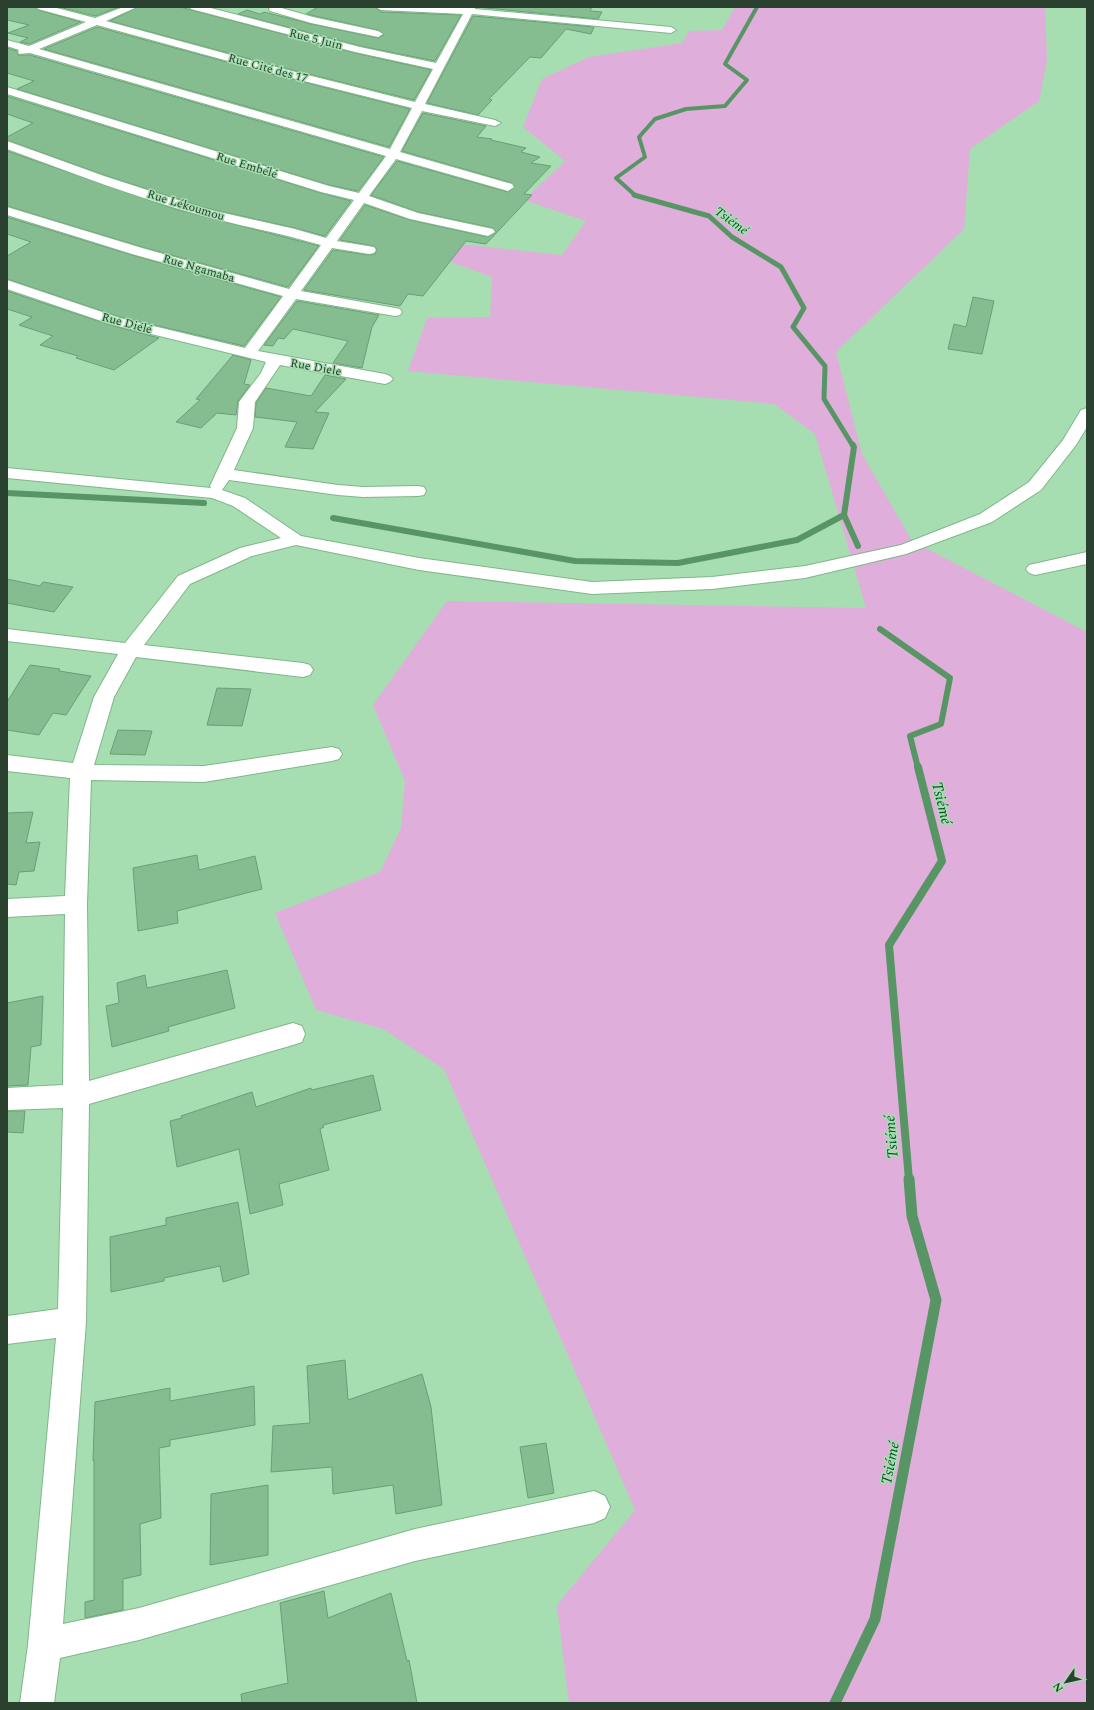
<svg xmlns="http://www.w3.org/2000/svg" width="1094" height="1710" viewBox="0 0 1094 1710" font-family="Spectral,serif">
<rect width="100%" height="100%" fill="#a6deb1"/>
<!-- green -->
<path fill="#e0aeda" d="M735,7H1045L1047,60L1039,101L970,149L964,229L836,352L862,454L912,541L1087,632V1703H569L557,1605L635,1510L444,1069L383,1029L316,1010L275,913L380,872L401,828L405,781L373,705L447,601L866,608L815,434L774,404L408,371L427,318L490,317L492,277L451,262L459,244L562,255L586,221L524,200L565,161L523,127L542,79L589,57L682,43L689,31L722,30Z"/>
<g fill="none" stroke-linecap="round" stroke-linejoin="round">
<!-- stream-far4 -->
<path stroke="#589565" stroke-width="4" d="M636,196L616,178L645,157L639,137L655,119L686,109L725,106L747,80L725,64L757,7"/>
<!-- stream-far3 -->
<path stroke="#589565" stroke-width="5" d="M634,195L709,216L732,237L781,267L804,308L793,327L825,366L824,399L853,446"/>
<!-- stream-far2 -->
<g stroke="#589565" stroke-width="6">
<path d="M853,445L854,447L844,515L858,546"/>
<path d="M7,493L204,503"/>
<path d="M333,518L575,561L678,563L797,540L844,515"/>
<path d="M880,629L950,678L941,724L910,736L918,768"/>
</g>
<!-- stream-far1 -->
<path stroke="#589565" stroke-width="8" d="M909,1180L889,945L942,861L918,767"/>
<!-- stream -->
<path stroke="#589565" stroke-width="11" d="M835,1703L875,1619L936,1300L912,1216L909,1179"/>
</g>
<!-- building -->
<g fill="#85bc90" stroke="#6a9f75">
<path d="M7,7H36L38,10L81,22L29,44L20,42L28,38L8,33L29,25L7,20Z"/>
<path d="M59,7H119L95,16Z"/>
<path d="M138,7H180L355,53L431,70L414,100L272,65L110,21Z"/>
<path d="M318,7H375L381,12L461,15L435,61L360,46L238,14L247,10L260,14L264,12L311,24L378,38L384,35L378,30L306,14Z"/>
<path d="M476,7H592L590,11L602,12L598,19Z"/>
<path d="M473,16L594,27L591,34L566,29L541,58L530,57L489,99L492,100L478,115L427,103Z"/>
<path d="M97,27L264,72L410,109L389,147L44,49Z"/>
<path d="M7,48L17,51L18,55H30L384,157L358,191L329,185L17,89L34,81L7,73Z"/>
<path d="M7,96L321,193L351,201L325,236L295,228L206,208L104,175L7,140V137L33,123L7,114Z"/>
<path d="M423,113L486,126L477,137L492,139L491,140L526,148L521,152L540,157L531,163L551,166L524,194L532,195L486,244L466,241L423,296L408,294L400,306L304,290L333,250L369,255L375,254L377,249L374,246L340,240L365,205L410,220L488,237L496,232L493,228L418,212L371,195L397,161L508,192L515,187L512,183L402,151Z"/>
<path d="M7,151L175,209L319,246L288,287L142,247L7,206Z"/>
<path d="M7,217L132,255L281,297L244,346L120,317L7,279V256L31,242L7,234Z"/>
<path d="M7,291L110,325L159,338L114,370L76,358L78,356L40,345L53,336L19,325L32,317L7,309Z"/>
<path d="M973,297L994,301L982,354L948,349L954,324L966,327Z"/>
<path d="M297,301L379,315L372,327L362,368L333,363L348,341L293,329L284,339L278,338L273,346L264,345Z"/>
<path d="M233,355L251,360L244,384L250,385L238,401L236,415L217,413L201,428L176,422L200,400L196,399Z"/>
<path d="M325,375L346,379L315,412L329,413L313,449L285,447L297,422L255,417L256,403L266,388L311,396Z"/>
<path d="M7,579L40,586L43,582L73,587L54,612L7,603Z"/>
<path d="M30,665L60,669L59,671L91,676L66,715L53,713L39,735L7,730V702Z"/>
<path d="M217,688L251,689L242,726L207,725Z"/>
<path d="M118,730L152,731L145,755L110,754Z"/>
<path d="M33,812L26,843L40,842L34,871L19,872L16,885L7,884V813Z"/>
<path d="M197,855L199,870L255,856L262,889L177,911L178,923L138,931L133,868Z"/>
<path d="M227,970L235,1008L168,1027L169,1031L112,1047L106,1006L119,1003L117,983L145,975L147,988Z"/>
<path d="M43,996L41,1045L31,1047L28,1085L7,1086V1003Z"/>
<path d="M373,1075L381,1110L323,1125L324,1127L320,1129L329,1170L279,1184L283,1205L250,1214L239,1149L177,1167L170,1121L182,1118L181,1116L252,1092L256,1107L311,1088L312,1090Z"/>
<path d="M7,1111H25L23,1133L7,1132Z"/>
<path d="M238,1202L249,1274L223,1282L220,1266L164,1278V1281L111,1292L110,1237L166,1225V1218Z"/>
<path d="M345,1360L348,1400L422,1374L431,1407L442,1505L396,1514L393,1485L333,1494L332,1467L271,1472L273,1426L310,1423L307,1366Z"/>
<path d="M254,1386L255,1425L170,1440V1446L159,1448L161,1518L140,1524L141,1575L123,1579V1610L85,1618V1602L94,1600V1460L93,1461L95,1402L170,1388V1401Z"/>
<path d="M546,1443L554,1493L528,1498L520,1447Z"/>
<path d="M268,1485V1555L210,1565L211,1494Z"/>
<path d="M324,1591L328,1618L391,1593L407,1661L409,1660L417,1703H242L241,1694L288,1683L280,1603Z"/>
</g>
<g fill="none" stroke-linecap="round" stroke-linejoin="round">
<!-- street casing -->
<g stroke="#80b68a" stroke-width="2">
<g id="street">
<path d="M37,7H53L95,18L123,7H137L106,21L272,66L415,102L433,69L355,52L191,9L190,7H207L360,47L436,63L463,14L381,10L376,7H475V9L671,27L676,30L671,33L472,14L425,104L495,120L501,123L495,126L422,111L400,152L512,184L514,187L508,191L396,159L369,196L418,213L493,229L495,232L488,236L410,219L364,203L337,241L374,247L376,250L374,253L369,254L332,248L301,291L395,308L400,309L402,312L400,315L395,316L296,299L258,351L385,374L390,376L393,379L390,382L385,384L280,365L255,402L253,428L234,470L338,485L363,487L418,486L424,487L426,491L424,495L418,496L363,497L338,495L229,480L222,490L245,498L301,536L419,558L592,582L712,577L805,566L901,545L980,514L1029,482L1063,440L1081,410L1087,408V427L1076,445L1041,490L992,522L906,554L805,578L712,589L592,594L419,570L296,545L252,556L190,584L144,645L303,663L310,665L313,670L310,675L303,677L136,657L114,697L94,765L204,766L332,747L339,749L342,754L339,759L332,761L204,782L91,780L87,904L89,1081L293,1023L302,1026L305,1034L302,1042L293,1045L89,1104L86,1322L63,1624L139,1608L415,1529L594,1491L605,1496L610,1507L605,1518L594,1523L415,1561L139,1640L60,1658L54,1703H20L28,1645L56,1338L7,1344V1316L58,1309L63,1108L7,1110V1088L63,1085L65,914L7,917V899L65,896L70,778L7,771V755L73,763L94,697L118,654L7,641V629L125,643L178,576L240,548L281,538L233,506L212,498L7,478V468L211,488L210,486L237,428L239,402L261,373L266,362L110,324L7,289V280L120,318L245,348L283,296L132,254L7,215V207L142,248L289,289L321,245C281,233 240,226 200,215C134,197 70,172 7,149V141L104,176L206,209L295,229L326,238L354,200L321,192L7,94V87L329,186L359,193L386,156L30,53L19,54L18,52L19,50L7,46V40L29,46L86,22L38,9ZM97,25L264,71L412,108L390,149L39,49Z"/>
<path d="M270,7H278L313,17L378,31L383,34L378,37L311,23L270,11L269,9Z"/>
<path d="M1087,552V564L1035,575L1029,573L1026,569L1029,565Z"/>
</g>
</g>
<!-- street -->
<use href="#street" fill="#fff" fill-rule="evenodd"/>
</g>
<g text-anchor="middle" stroke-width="3" stroke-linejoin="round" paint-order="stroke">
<!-- far-street labels -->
<g font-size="12" fill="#2a412f" stroke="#a6deb1">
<text transform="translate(316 39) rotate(14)" y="4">Rue 5 Juin</text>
<text transform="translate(268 68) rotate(15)" y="4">Rue Cité des 17</text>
<text transform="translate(247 165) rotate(17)" y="4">Rue Embélé</text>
<text transform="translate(186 205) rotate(17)" y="4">Rue Lékoumou</text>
<text transform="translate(199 268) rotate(16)" y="4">Rue Ngamaba</text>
<text transform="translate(127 323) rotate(15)" y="4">Rue Diélé</text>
<text transform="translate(316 367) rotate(10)" y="4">Rue Diele</text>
</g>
<!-- far-water labels -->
<g font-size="13" font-style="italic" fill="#065123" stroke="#a6deb1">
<text transform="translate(732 220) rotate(36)" y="5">Tsiémé</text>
</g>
<!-- water labels -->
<g font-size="15" font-style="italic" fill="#065123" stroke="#a6deb1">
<text transform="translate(942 803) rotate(76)" y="5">Tsiémé</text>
<text transform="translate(891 1137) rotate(-95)" y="5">Tsiémé</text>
<text transform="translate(890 1463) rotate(-79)" y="5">Tsiémé</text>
</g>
</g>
<!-- border -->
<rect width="1094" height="1710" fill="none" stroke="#2a412f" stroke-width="16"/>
<!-- north arrow -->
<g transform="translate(1066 1682) rotate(236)" stroke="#a6deb1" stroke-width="3" paint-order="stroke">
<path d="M0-3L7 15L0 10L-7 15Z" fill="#2a412f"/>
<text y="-6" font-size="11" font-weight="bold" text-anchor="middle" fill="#2a412f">N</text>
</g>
</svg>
